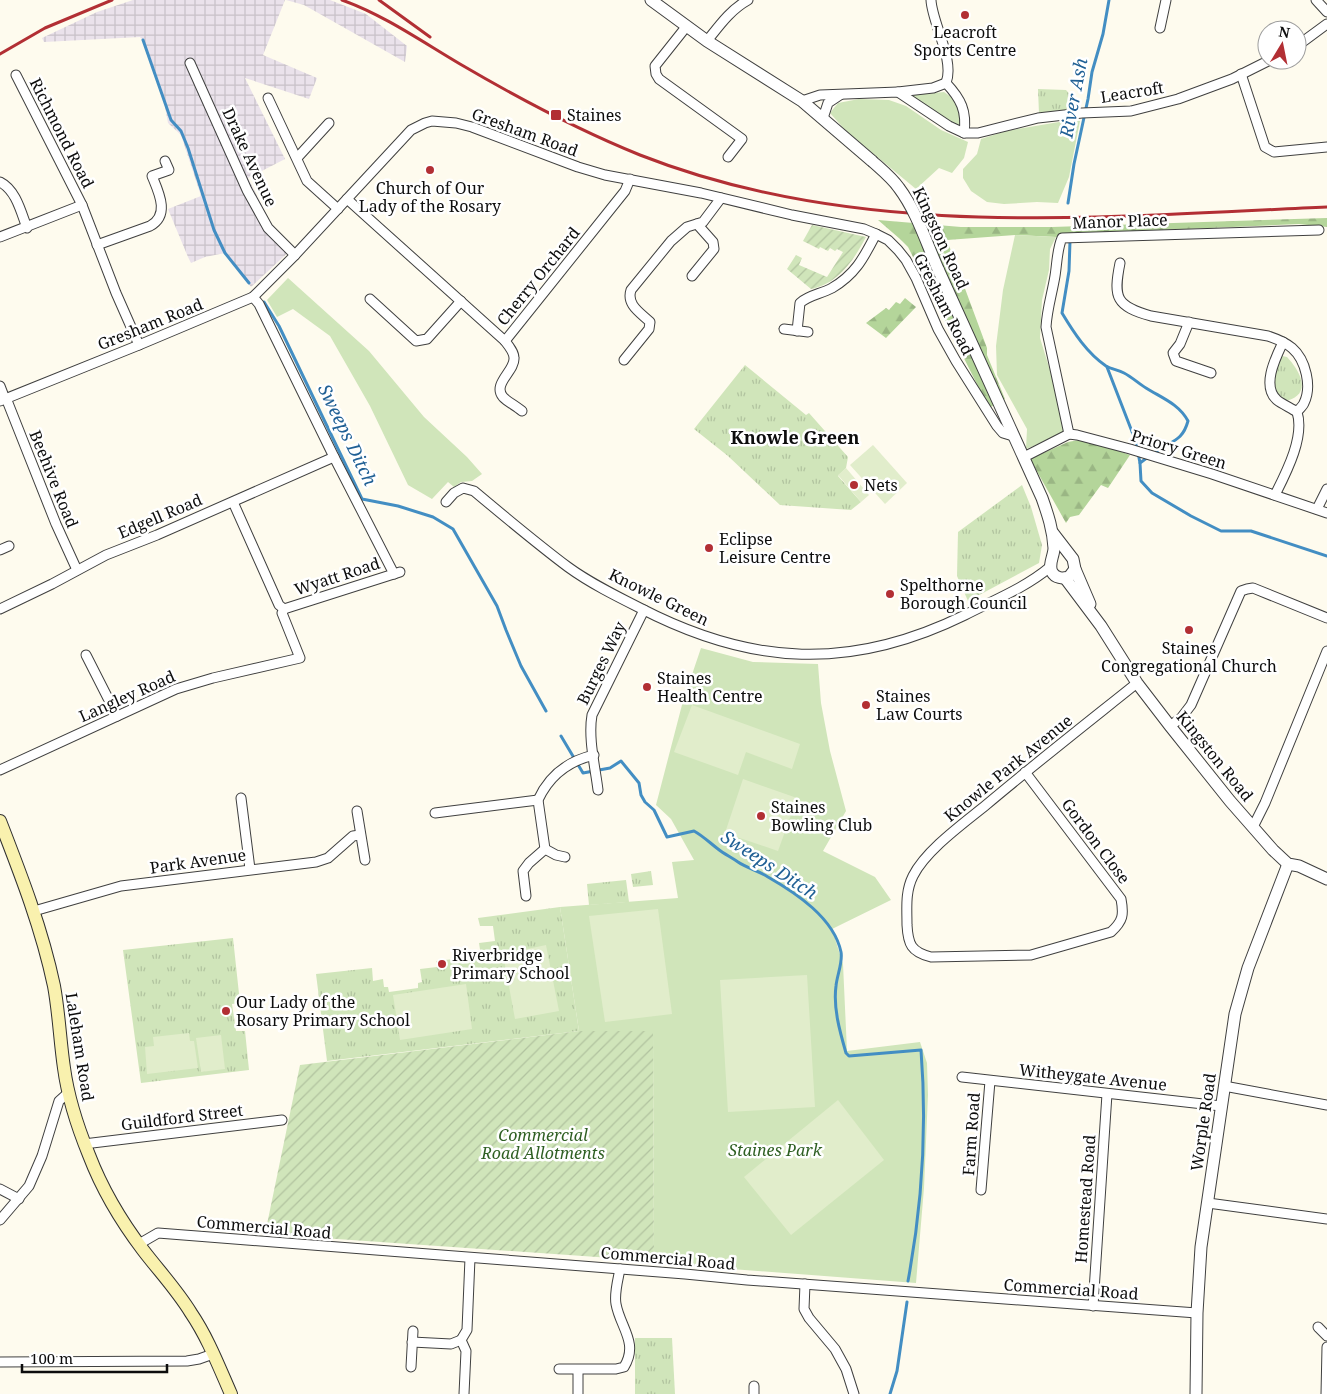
<svg xmlns="http://www.w3.org/2000/svg" width="1327" height="1394" viewBox="0 0 1327 1394" font-family="'Noto Serif',serif">
<defs>
<pattern id="industrial-grid" width="8" height="8" patternUnits="userSpaceOnUse" patternTransform="scale(1.25)"><rect width="8" height="8" fill="#eae2eb"/><path d="M0 4h8M4 0v8" fill="none" stroke="#c8c1c8"/></pattern>
<pattern id="grass-tufts" width="24" height="20" patternUnits="userSpaceOnUse" patternTransform="scale(1.25)"><rect width="24" height="20" fill="#d0e5ba"/><path d="M3 7l-1-3M5 7V3M7 7l1-3M15 17l-1-3M17 17v-4M19 17l1-3" fill="none" stroke="#b1c39f"/></pattern>
<pattern id="forest-firs" width="22" height="20" patternUnits="userSpaceOnUse" patternTransform="scale(1.25)"><rect width="22" height="20" fill="#b4d59a"/><path d="M5 1l3.5 6h-7zM16 11l3.5 6h-7z" fill="#9ab684"/></pattern>
<pattern id="garden-furrows" width="10" height="10" patternUnits="userSpaceOnUse" patternTransform="scale(1.25)"><rect width="10" height="10" fill="#d0e5ba"/><path d="M-1 1l2-2M0 10L10 0M9 11l2-2" fill="none" stroke="#b1c39f"/></pattern>
</defs>
<rect width="100%" height="100%" fill="#fefbee"/>
<!-- industrial -->
<g fill="url(#industrial-grid)">
<path d="M133,0H285L263,55L317,78L309,99L245,78L285,159L248,178L274,229L289,245L294,247L251,287L225,253L205,257L191,263L188,257L168,209L201,196L181,135L168,123L162,90L145,43L140,37L44,42L42,38L97,12Z"/>
<path d="M286,0H330L366,14L407,46L405,62L304,5Z"/>
</g>
<!-- grass -->
<g fill="url(#grass-tufts)">
<path d="M1038,89L1066,90C1089,115 1056,113 1039,114Z"/>
<path d="M1282,356L1287,357C1300,371 1313,394 1286,401L1279,397L1273,391L1274,373Z"/>
<path d="M745,365L806,415L809,413L848,457L846,468L838,476L861,502L851,510L780,505L728,456L694,429Z"/>
<path d="M1022,485L1031,507L1042,545L1039,563L968,601L957,576L958,532Z"/>
<path d="M651,871L653,885L633,887L631,874Z"/>
<path d="M626,880L629,902L589,905L587,884Z"/>
<path d="M560,907L579,1031L327,1061L316,974L372,968L373,981L383,979L384,987H388L389,992L418,988V983L422,982L420,969L437,967L436,961L481,956L479,943L495,941L493,926H480L478,918Z"/>
<path d="M233,938L240,1003L232,1004L236,1031H245L249,1070L141,1083L123,950Z"/>
<path d="M635,1338H672L675,1394H635Z"/>
</g>
<!-- forest -->
<g fill="url(#forest-firs)">
<path d="M1327,218V227L1299,224L1073,234L1056,237L1015,235L947,240L987,348V355L1005,399L989,408L908,247L900,239L878,220L961,227H1052Z"/>
<path d="M905,298L916,307L886,338L866,323L886,308L889,310L896,302L900,304Z"/>
<path d="M1084,439L1130,455L1108,488L1101,485L1079,515L1070,517L1066,523L1030,459L1068,442Z"/>
</g>
<!-- park -->
<g fill="#d0e5ba">
<path d="M944,92L954,99L959,110L961,127L946,121L914,100L913,95Z"/>
<path d="M859,99L889,100L906,106L941,130L968,142L964,158L952,173L939,168L916,189L846,131L830,113L838,103Z"/>
<path d="M1065,121H1080L1069,177L1058,203L1037,202L1004,204L987,202L971,191L963,178V169L977,154L981,139L1006,131Z"/>
<path d="M1015,235L1056,237L1050,249L1049,270L1042,300L1040,338L1053,380L1066,433L1026,449L1027,429L997,375L996,346L1003,290Z"/>
<path d="M288,278L369,351L424,417L467,457L482,474L472,481L461,482L454,487L448,482L432,499L408,485L370,406L330,336L293,309L277,317L267,300Z"/>
<path d="M701,648L753,662L818,664L821,703L830,751L846,811L823,851L875,877L891,900L832,929L843,964L847,1051L920,1042L927,1063L928,1095L924,1188L916,1283L654,1263L653,1031H579L560,907L678,898L672,862L694,860L671,819L656,805L683,701Z"/>
</g>
<!-- garden -->
<g fill="url(#garden-furrows)">
<path d="M812,225L866,237C854,260 838,284 811,289L787,269L796,255L802,258L799,265L827,277L843,252L837,249L835,251L830,248L828,251L820,247L819,249L803,241Z"/>
<path d="M579,1031H653L654,1261L265,1234L300,1065Z"/>
</g>
<!-- pitch -->
<g fill="#e1edcb">
<path d="M873,445L907,483L885,504L850,465Z"/>
<path d="M846,468L869,495L861,502L838,475Z"/>
<path d="M692,705L800,744L792,769L746,752L738,775L674,752Z"/>
<path d="M743,779L797,798L778,851L725,833Z"/>
<path d="M658,909L672,1014L605,1022L589,916Z"/>
<path d="M546,945L559,1011L515,1019L503,954Z"/>
<path d="M807,975L815,1107L728,1112L720,980Z"/>
<path d="M466,984L472,1029L400,1040L393,995Z"/>
<path d="M189,1033L190,1041H194L198,1068L147,1074L145,1047L154,1046L153,1037Z"/>
<path d="M221,1035L225,1069L201,1072L196,1038Z"/>
<path d="M838,1100L884,1160L791,1235L744,1177Z"/>
</g>
<g fill="none" stroke-linecap="round" stroke-linejoin="round">
<!-- stream -->
<g stroke="#438ec3" stroke-width="3">
<path d="M143,40L171,120L181,131L188,148L214,230L225,253L249,283"/>
<path d="M1068,203L1074,164L1088,99L1092,72L1103,34L1109,0"/>
<path d="M1070,241L1069,271L1062,313C1074,333 1087,353 1106,366C1111,369 1118,370 1124,373C1132,377 1139,384 1146,388C1162,398 1179,404 1188,421C1183,439 1175,440 1160,449C1153,453 1147,458 1140,463L1141,481L1152,493L1191,516L1221,531H1251L1327,556"/>
<path d="M264,302L279,326L362,499L398,506L433,517L453,529L497,606L506,630L521,666L546,711"/>
<path d="M1107,367L1136,442L1140,463"/>
<path d="M561,736L583,773L610,768L621,761L639,783L641,795L645,802L654,810L667,837L694,831C703,836 710,843 718,849C724,854 731,857 738,862C747,868 759,871 768,877C796,893 834,918 841,952C843,962 837,975 836,986C833,1008 840,1032 846,1053L849,1056L921,1050C927,1127 922,1206 908,1281"/>
<path d="M890,1394L897,1371L907,1302"/>
</g>
<!-- minor casing -->
<g stroke="#404040" stroke-width="11">
<g id="minor">
<path d="M931,0C932,23 955,60 946,83"/>
<path d="M1316,0L1327,12"/>
<path d="M686,27L655,66L656,74L659,79L742,139L728,157"/>
<path d="M1160,28L1166,0"/>
<path d="M707,41C719,26 730,10 748,0"/>
<path d="M1297,46L1327,24"/>
<path d="M190,63L247,190L268,228L295,255"/>
<path d="M1241,74L1265,147L1274,152L1327,147"/>
<path d="M16,75L82,205L116,293L139,345"/>
<path d="M898,92L933,88L946,83C961,99 967,111 964,133"/>
<path d="M268,98L307,181L338,209"/>
<path d="M802,101L820,95L898,92L949,126L964,133H978L1038,118L1082,113L1131,111L1178,99L1232,79L1270,60"/>
<path d="M823,118L828,103L840,95"/>
<path d="M297,158L329,123"/>
<path d="M0,182C16,190 21,212 27,228"/>
<path d="M347,199L505,341L625,191L630,179"/>
<path d="M0,237L82,205"/>
<path d="M97,245L150,226C170,215 159,193 152,176L169,170L165,161"/>
<path d="M1120,263C1113,298 1116,306 1151,316L1268,336C1277,339 1285,342 1292,348C1306,360 1312,387 1304,403C1303,406 1299,409 1297,412C1305,437 1286,473 1275,495"/>
<path d="M692,276L714,249L713,242L697,224"/>
<path d="M253,297L259,304L334,457L394,574"/>
<path d="M370,299L416,341L427,339L461,301"/>
<path d="M1189,322L1180,344L1173,353L1176,361L1211,373"/>
<path d="M784,329L808,332"/>
<path d="M797,331L800,303C809,295 821,294 832,288C856,274 864,257 876,234"/>
<path d="M505,341C509,346 514,352 514,358C515,371 492,384 503,397C508,402 516,406 522,411"/>
<path d="M1283,342C1276,357 1261,386 1277,400C1282,404 1291,408 1297,412"/>
<path d="M624,360L649,329L650,322C641,313 626,305 631,290L671,241L687,227L703,222L721,198"/>
<path d="M0,386L5,399"/>
<path d="M6,398L56,524L77,570"/>
<path d="M0,401L139,345L253,297L295,255L411,130L425,123L432,121L456,123L472,127L578,167L605,175L701,193L792,215L864,229L876,234L888,240L898,250L906,260L916,278L938,329L956,361L997,426L1003,433L1013,436"/>
<path d="M1069,434L1046,327C1047,309 1052,294 1055,276C1057,264 1057,249 1062,238L1319,230"/>
<path d="M1024,457L1069,434L1077,435L1130,449L1212,474L1327,513"/>
<path d="M446,502L454,493L463,488L474,491C505,517 536,543 568,567C590,583 616,596 640,608C752,666 851,671 965,615C994,600 1025,588 1050,567"/>
<path d="M1317,509L1327,489"/>
<path d="M0,550L9,546"/>
<path d="M0,609L52,584L106,555L157,535L334,457"/>
<path d="M284,609L400,572"/>
<path d="M86,655L117,716"/>
<path d="M1170,726L1181,718L1191,705L1241,591L1247,589L1253,588L1327,618"/>
<path d="M0,770L176,689L213,678L300,658L282,613L284,609L279,605L233,502"/>
<path d="M1025,772L1121,899C1124,915 1123,921 1111,932L1031,955L931,957C911,952 908,944 907,925C907,908 905,892 913,876C926,850 964,823 986,805C1036,763 1087,723 1137,683"/>
<path d="M598,790C595,766 588,738 592,715L644,610"/>
<path d="M241,798L250,869"/>
<path d="M357,811L365,860"/>
<path d="M435,813L538,800"/>
<path d="M1253,827L1265,803L1327,651"/>
<path d="M545,849L538,800C549,776 568,761 594,755"/>
<path d="M526,896L523,871L529,863L545,849L556,855L565,857"/>
<path d="M34,911L121,886L316,862L328,858L353,836L360,835"/>
<path d="M962,1077L1221,1106"/>
<path d="M1224,1086L1327,1105"/>
<path d="M84,1144L282,1120"/>
<path d="M0,1189L19,1199"/>
<path d="M981,1190L990,1081"/>
<path d="M1208,1203L1327,1219"/>
<path d="M0,1220L29,1186L42,1156L59,1101L69,1092"/>
<path d="M139,1244L158,1233L685,1274L747,1280L1197,1313"/>
<path d="M805,1284L804,1309L809,1318L835,1349L846,1369L854,1394"/>
<path d="M1093,1306L1107,1094"/>
<path d="M1318,1327L1327,1336"/>
<path d="M412,1342L451,1344L461,1340"/>
<path d="M0,1362L187,1361L199,1359L213,1354"/>
<path d="M411,1367L413,1331"/>
<path d="M559,1369H616L624,1367C639,1343 620,1327 616,1304C614,1293 618,1280 620,1269"/>
<path d="M754,1386V1394"/>
<path d="M464,1394L466,1351L461,1340L467,1330L470,1258"/>
<path d="M578,1394V1370"/>
<path d="M1326,1394L1327,1347"/>
</g>
</g>
<!-- tertiary casing -->
<g stroke="#404040" stroke-width="13">
<g id="tertiary">
<path d="M651,0L707,41L802,101L872,161"/>
<path d="M938,269L1042,498C1048,515 1053,530 1054,548C1054,556 1048,564 1052,572C1055,578 1063,579 1069,577L1075,569"/>
<path d="M1053,533L1073,559L1075,569L1090,604"/>
<path d="M1065,578L1101,626L1137,683L1170,726L1230,801L1273,850L1288,864L1299,866L1327,879"/>
<path d="M1196,1394L1197,1313L1201,1247L1235,1014L1248,968L1288,864"/>
</g>
</g>
<!-- secondary casing -->
<g stroke="#2f2f2f" stroke-width="14">
<path id="secondary" d="M0,821C21,875 42,929 54,986C59,1013 60,1041 64,1068C68,1098 78,1128 89,1155C102,1189 121,1221 143,1250C159,1271 177,1290 191,1313C208,1338 219,1367 231,1394"/>
</g>
<!-- minor -->
<use href="#minor" stroke="#fff" stroke-width="9"/>
<!-- tertiary -->
<use href="#tertiary" stroke="#fff" stroke-width="11"/>
<!-- secondary -->
<use href="#secondary" stroke="#f9f1ae" stroke-width="12"/>
<!-- rail -->
<g stroke="#b22f34" stroke-width="3">
<path d="M342,0C384,15 421,41 460,64C518,98 578,130 640,155C858,241 1099,217 1327,207"/>
<path d="M379,0L430,37"/>
<path d="M0,54L45,28L112,0"/>
</g>
<!-- tertiary-bridge casing -->
<g stroke="#404040" stroke-width="13" stroke-linecap="butt">
<path id="tertiary-bridge" d="M872,161C882,170 892,178 899,188C917,212 926,242 938,269"/>
</g>
<!-- tertiary-bridge -->
<use href="#tertiary-bridge" stroke="#fff" stroke-width="11"/>
</g>
<!-- markers -->
<g fill="#b22f34" stroke="#fff" stroke-width="2">
<circle cx="965" cy="15" r="5"/>
<rect x="550" y="109" width="12" height="12" rx="2.5"/>
<circle cx="430" cy="170" r="5"/>
<circle cx="854" cy="485" r="5"/>
<circle cx="709" cy="548" r="5"/>
<circle cx="890" cy="594" r="5"/>
<circle cx="1189" cy="630" r="5"/>
<circle cx="647" cy="687" r="5"/>
<circle cx="866" cy="705" r="5"/>
<circle cx="761" cy="816" r="5"/>
<circle cx="442" cy="964" r="5"/>
<circle cx="226" cy="1011" r="5"/>
</g>
<g text-anchor="middle" stroke-width="5" stroke-linejoin="round" paint-order="stroke">
<!-- poi labels -->
<g font-size="16" fill="#0d0d0d" stroke="#fff" text-anchor="start">
<text x="965" y="38" text-anchor="middle">Leacroft<tspan x="965" dy="18">Sports Centre</tspan></text>
<text x="567" y="121">Staines</text>
<text x="430" y="194" text-anchor="middle">Church of Our<tspan x="430" dy="18">Lady of the Rosary</tspan></text>
<text x="864" y="491">Nets</text>
<text x="719" y="545">Eclipse<tspan x="719" dy="18">Leisure Centre</tspan></text>
<text x="900" y="591">Spelthorne<tspan x="900" dy="18">Borough Council</tspan></text>
<text x="1189" y="654" text-anchor="middle">Staines<tspan x="1189" dy="18">Congregational Church</tspan></text>
<text x="657" y="684">Staines<tspan x="657" dy="18">Health Centre</tspan></text>
<text x="876" y="702">Staines<tspan x="876" dy="18">Law Courts</tspan></text>
<text x="771" y="813">Staines<tspan x="771" dy="18">Bowling Club</tspan></text>
<text x="452" y="961">Riverbridge<tspan x="452" dy="18">Primary School</tspan></text>
<text x="236" y="1008">Our Lady of the<tspan x="236" dy="18">Rosary Primary School</tspan></text>
</g>
<!-- street labels -->
<g font-size="16" fill="#0d0d0d" stroke="#fff">
<text transform="translate(1132 92) rotate(-9)" y="6">Leacroft</text>
<text transform="translate(525 132) rotate(20)" y="6">Gresham Road</text>
<text transform="translate(62 133) rotate(63)" y="6">Richmond Road</text>
<text transform="translate(250 157) rotate(65)" y="6">Drake Avenue</text>
<text transform="translate(1120 221) rotate(-2)" y="6">Manor Place</text>
<text transform="translate(941 238) rotate(65)" y="6">Kingston Road</text>
<text transform="translate(538 276) rotate(-51)" y="6">Cherry Orchard</text>
<text transform="translate(944 304) rotate(63)" y="6">Gresham Road</text>
<text transform="translate(150 324) rotate(-22)" y="6">Gresham Road</text>
<text transform="translate(1179 449) rotate(17)" y="6">Priory Green</text>
<text transform="translate(54 479) rotate(68)" y="6">Beehive Road</text>
<text transform="translate(160 516) rotate(-23)" y="6">Edgell Road</text>
<text transform="translate(337 576) rotate(-18)" y="6">Wyatt Road</text>
<text transform="translate(659 597) rotate(26)" y="6">Knowle Green</text>
<text transform="translate(601 663) rotate(-64)" y="6">Burges Way</text>
<text transform="translate(127 696) rotate(-24)" y="6">Langley Road</text>
<text transform="translate(1215 756) rotate(51)" y="6">Kingston Road</text>
<text transform="translate(1008 768) rotate(-39)" y="6">Knowle Park Avenue</text>
<text transform="translate(1096 841) rotate(53)" y="6">Gordon Close</text>
<text transform="translate(198 861) rotate(-8)" y="6">Park Avenue</text>
<text transform="translate(80 1047) rotate(81)" y="6">Laleham Road</text>
<text transform="translate(1093 1077) rotate(6)" y="6">Witheygate Avenue</text>
<text transform="translate(182 1117) rotate(-7)" y="6">Guildford Street</text>
<text transform="translate(1203 1122) rotate(-82)" y="6">Worple Road</text>
<text transform="translate(971 1134) rotate(-86)" y="6">Farm Road</text>
<text transform="translate(1085 1199) rotate(-86)" y="6">Homestead Road</text>
<text transform="translate(264 1227) rotate(5)" y="6">Commercial Road</text>
<text transform="translate(668 1258) rotate(5)" y="6">Commercial Road</text>
<text transform="translate(1071 1289) rotate(4)" y="6">Commercial Road</text>
</g>
<!-- park labels -->
<g font-size="16" font-style="italic" fill="#2e5f22" stroke="#fff">
<text x="543" y="1141">Commercial<tspan x="543" dy="18">Road Allotments</tspan></text>
<text x="775" y="1156">Staines Park</text>
</g>
<!-- water labels -->
<g font-size="18" font-style="italic" fill="#206095" stroke="#fff">
<text transform="translate(1074 98) rotate(-79)" y="6">River Ash</text>
<text transform="translate(347 435) rotate(64)" y="6">Sweeps Ditch</text>
<text transform="translate(769 865) rotate(33)" y="6">Sweeps Ditch</text>
</g>
<!-- neighbourhood labels -->
<g font-size="18" font-weight="bold" fill="#0d0d0d" stroke="#fff">
<text x="795" y="444">Knowle Green</text>
</g>
</g>
<!-- north arrow -->
<g transform="translate(1282 45) rotate(10)"><circle r="24" fill="#ffffff" stroke="#9e9e9e"/>
<path d="M0-4L9 19L0 12L-9 19Z" fill="#b22f34"/>
<text y="-8" font-size="14" font-weight="bold" text-anchor="middle" fill="#0d0d0d">N</text>
</g>
<!-- scale -->
<path d="M22 1364v8h145v-8" fill="none" stroke="#0d0d0d" stroke-width="2.5"/>
<text x="30" y="1364" font-size="15" fill="#0d0d0d" stroke="#ffffff" stroke-width="4" paint-order="stroke">100 m</text>
</svg>
